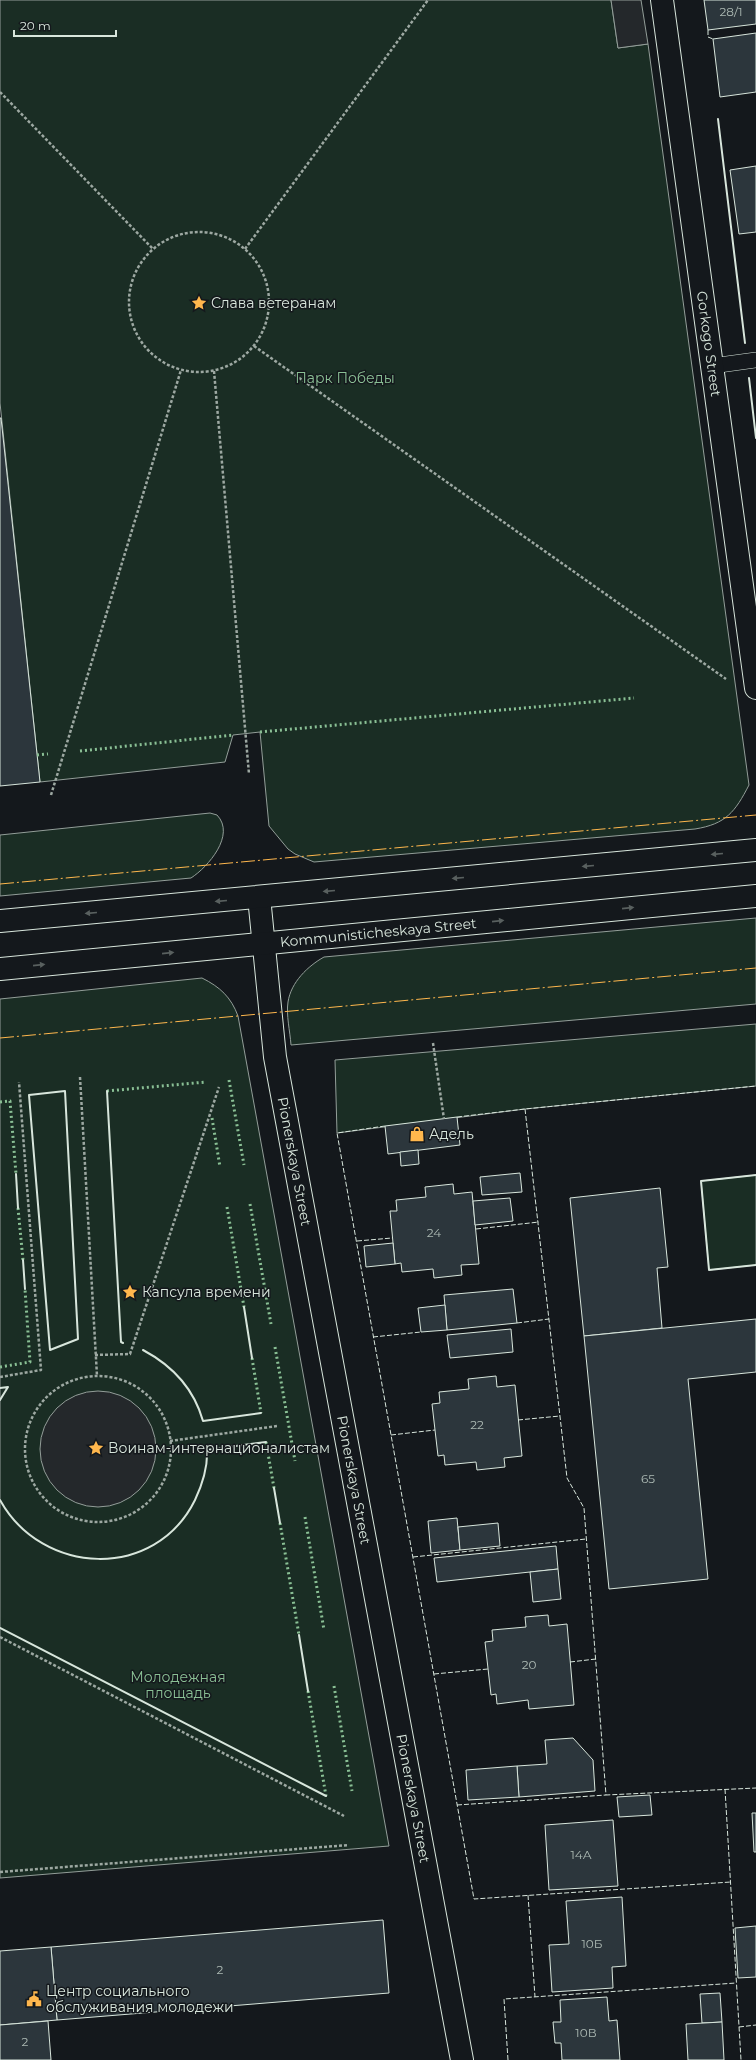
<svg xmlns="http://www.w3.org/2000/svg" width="756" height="2060" viewBox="0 0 756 2060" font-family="Montserrat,sans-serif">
<rect width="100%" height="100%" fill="#14181c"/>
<!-- green -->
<g fill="#1a2d24" stroke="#939e99">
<path d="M0,0H611L618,48L648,44L749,785C735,812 726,824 695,829L314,862L295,854L288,849L269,826L260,732L233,735L225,762L40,782L0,403Z"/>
<path d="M210,813L217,815C236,835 208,867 191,878L0,896V835Z"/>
<path d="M756,918V1004L291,1045C290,1031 286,1015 288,1002C291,982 308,966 324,957Z"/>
<path d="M202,978C220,987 231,997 238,1016L389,1846L0,1878V999Z"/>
<path d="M756,1024V1086L525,1109L337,1133L335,1060Z"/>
<path d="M756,1175V1265L709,1270L701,1181Z"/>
</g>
<!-- parking -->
<g fill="#24282b" stroke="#939e99">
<path d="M611,0H641L648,44L618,48Z"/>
<circle cx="98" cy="1449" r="58"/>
</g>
<!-- building -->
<g fill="#2c363c" stroke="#d8e6dc">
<path d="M704,0H756V24L708,30Z"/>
<path d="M756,33V92L720,97L713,39Z"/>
<path d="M756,166V232L739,234L730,170Z"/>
<path d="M0,418H1L40,782L0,786Z"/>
<path d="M457,1117L460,1145L388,1154L385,1126Z"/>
<path d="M418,1150L419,1164L401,1166L400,1152Z"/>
<path d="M520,1173L522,1192L482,1195L480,1177Z"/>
<path d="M453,1184L454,1194L472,1192L479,1264L461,1265L462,1275L434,1278L433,1269L402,1272L401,1263L395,1264L390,1211H397L396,1200L426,1197L425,1187Z"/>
<path d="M660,1188L668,1267L657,1268L662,1328L584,1336L570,1198Z"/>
<path d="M510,1198L513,1221L475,1225L473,1201Z"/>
<path d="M393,1243L395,1264L366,1267L364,1246Z"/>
<path d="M513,1289L517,1323L447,1330L444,1295Z"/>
<path d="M445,1305L447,1330L421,1332L418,1308Z"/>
<path d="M756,1319V1372L688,1379L708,1579L609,1589L584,1336Z"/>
<path d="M511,1329L513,1352L450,1358L447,1335Z"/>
<path d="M496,1376L497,1387L515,1385L522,1456L504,1458L505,1467L477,1470L476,1462L445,1465L444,1455L438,1456L432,1404L440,1403L439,1392L469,1389L468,1379Z"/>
<path d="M457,1518L460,1550L431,1553L428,1521Z"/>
<path d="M498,1523L500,1546L460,1550L458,1527Z"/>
<path d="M556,1546L558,1569L437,1582L434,1558Z"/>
<path d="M558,1569L561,1599L533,1602L530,1572Z"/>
<path d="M548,1615L549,1626L567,1624L574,1705L529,1709L528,1700L497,1704L496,1694L491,1695L485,1642L493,1641L492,1630L526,1627L525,1617Z"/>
<path d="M573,1738L593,1760L595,1791L519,1797L517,1766L547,1764L545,1740Z"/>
<path d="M517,1766L519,1797L468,1800L466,1770Z"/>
<path d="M650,1795L652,1815L619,1817L617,1797Z"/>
<path d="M752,1813H756V1852H754Z"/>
<path d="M613,1820L618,1886L549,1890L545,1825Z"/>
<path d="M622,1897L626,1966L612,1967L613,1988L552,1992L549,1945L569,1944L566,1901Z"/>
<path d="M383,1920L389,1993L57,2020L51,1947Z"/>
<path d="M756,1926V1977L738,1978L735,1928Z"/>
<path d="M51,1947L57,2020L0,2025V1951Z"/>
<path d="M720,1993L722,2022L702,2023L700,1994Z"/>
<path d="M607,1997L609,2021L617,2020L620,2060H562L561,2043H555L553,2022H561L560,2000Z"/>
<path d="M48,2021L51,2060H0V2025Z"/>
<path d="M722,2022L724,2060H688L686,2024Z"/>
</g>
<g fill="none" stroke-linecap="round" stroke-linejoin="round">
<!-- service casing -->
<g stroke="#d8e6dc" stroke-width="16">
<path id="service" d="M712,366L756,360"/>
</g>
<!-- minor casing -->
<g stroke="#d8e6dc" stroke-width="24">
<g id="minor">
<path id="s1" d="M662,0L756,688"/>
<path id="s2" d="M259,897L275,1057L462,2060"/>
</g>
</g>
<!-- primary casing -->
<g stroke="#d8e6dc" stroke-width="24">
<g id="primary">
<path d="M0,921L756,850"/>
<path id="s3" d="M0,969L756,896"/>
</g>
</g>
<!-- path -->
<g stroke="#9da8a2" stroke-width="2.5" stroke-dasharray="3 2" stroke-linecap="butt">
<path d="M0,92L153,249"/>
<circle cx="199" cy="302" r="70"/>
<path d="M245,249L428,0"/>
<path d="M254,346L726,679"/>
<path d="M214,371L249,774"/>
<path d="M51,795L181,370"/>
<path d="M433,1043L444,1119"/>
<path d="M80,1077L97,1376"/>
<path d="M95,1355L130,1354L219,1087"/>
<circle cx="98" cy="1449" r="73"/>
<path d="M0,1377L41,1370L19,1082"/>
<path d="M170,1441L277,1426"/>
<path d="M0,1637L344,1816"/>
<path d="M0,1872L349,1845"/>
</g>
<!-- service -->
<use href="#service" stroke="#14181c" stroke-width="15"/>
<!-- minor -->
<use href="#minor" stroke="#14181c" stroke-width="22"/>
<!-- primary -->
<use href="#primary" stroke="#14181c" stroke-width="22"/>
<!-- hedge -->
<g stroke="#8ac095" stroke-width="3" stroke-dasharray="2 3" stroke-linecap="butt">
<path d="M260,732L634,698"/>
<path d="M80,751L233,735"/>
<path d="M37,755L48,754"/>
<path d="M229,1080L244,1165"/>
<path d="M107,1091L206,1082"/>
<path d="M0,1102L10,1101L16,1174"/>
<path d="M212,1118L220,1167"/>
<path d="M250,1204L271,1324"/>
<path d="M227,1207L244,1307"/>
<path d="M18,1208L23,1260"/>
<path d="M275,1347L295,1461"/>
<path d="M252,1358L261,1413"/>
<path d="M0,1367L30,1362L25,1289"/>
<path d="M266,1442L274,1488"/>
<path d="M305,1517L324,1630"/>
<path d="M280,1523L299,1635"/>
<path d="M334,1686L352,1791"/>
<path d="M308,1691L326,1796"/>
</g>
<!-- fence -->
<g stroke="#d8e6dc" stroke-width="1" stroke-dasharray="5 2" stroke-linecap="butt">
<path d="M708,30V37L713,39"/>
<path d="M525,1109L567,1478L584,1508L606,1795L756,1788"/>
<path d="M457,1117L525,1109L756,1086"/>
<path d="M385,1126L337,1133L474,1899L731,1882"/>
<path d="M476,1229L539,1222"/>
<path d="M357,1241L392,1238"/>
<path d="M517,1323L549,1319"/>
<path d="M373,1337L421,1332"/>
<path d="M518,1420L560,1416"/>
<path d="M391,1435L435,1430"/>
<path d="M413,1557L586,1539"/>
<path d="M570,1662L596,1659"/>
<path d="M434,1674L488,1669"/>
<path d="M725,1789L741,2060"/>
<path d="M457,1805L606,1795"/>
<path d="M528,1895L535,1997"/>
<path d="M739,2027L756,2025"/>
<path d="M508,2060L504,1999L736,1983"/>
</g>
<!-- wall -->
<g stroke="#d8e6dc" stroke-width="2">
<path d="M718,119L745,343"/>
<path d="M749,378L756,438"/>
<path d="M65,1091L78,1339L50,1350L29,1095Z"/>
<path d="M107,1091L121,1342L123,1343"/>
<path d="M16,1174L18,1208"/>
<path d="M756,1175L701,1181L709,1270L756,1265"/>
<path d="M23,1260L25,1289"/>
<path d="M244,1307L252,1358"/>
<path d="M143,1350C173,1366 194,1389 203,1421L261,1413"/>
<path d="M0,1388L8,1387L0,1400"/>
<path d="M274,1488L280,1523"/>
<path d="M0,1500C42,1576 155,1581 195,1500C202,1485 208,1468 207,1450L266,1442"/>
<path d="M0,1628L326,1796"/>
<path d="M299,1635L308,1691"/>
</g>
<!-- power -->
<g stroke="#ffb74d" stroke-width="1" stroke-dasharray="14 3 2 3" stroke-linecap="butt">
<path d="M0,884L756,815"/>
<path d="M0,1038L756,968"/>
</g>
</g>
<!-- one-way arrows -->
<defs><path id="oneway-solid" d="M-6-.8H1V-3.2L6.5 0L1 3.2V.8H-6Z"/></defs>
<g fill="#59605f">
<use href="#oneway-solid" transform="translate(717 854) rotate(175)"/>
<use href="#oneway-solid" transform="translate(588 866) rotate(175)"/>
<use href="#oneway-solid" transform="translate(458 878) rotate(175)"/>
<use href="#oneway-solid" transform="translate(329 891) rotate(175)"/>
<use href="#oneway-solid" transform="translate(221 901) rotate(175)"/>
<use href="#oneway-solid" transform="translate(628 908) rotate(-6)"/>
<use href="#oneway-solid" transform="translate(91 913) rotate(175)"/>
<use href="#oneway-solid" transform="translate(498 921) rotate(-6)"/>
<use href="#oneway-solid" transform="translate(168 953) rotate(-6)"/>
<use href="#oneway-solid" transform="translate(39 965) rotate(-6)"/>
</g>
<!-- icons -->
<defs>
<g id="sight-bare" transform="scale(1.2)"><path d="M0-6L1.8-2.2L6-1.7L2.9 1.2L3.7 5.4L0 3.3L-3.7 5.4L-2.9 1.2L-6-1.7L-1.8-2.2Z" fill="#ffb74d" stroke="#14181c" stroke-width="2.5" paint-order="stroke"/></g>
<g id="shop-bare" transform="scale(1.2)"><path d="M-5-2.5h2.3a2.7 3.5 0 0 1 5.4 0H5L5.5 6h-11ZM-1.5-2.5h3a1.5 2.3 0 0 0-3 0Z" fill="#ffb74d" stroke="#14181c" stroke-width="2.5" paint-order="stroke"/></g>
<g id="civic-bare" transform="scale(1.2)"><path d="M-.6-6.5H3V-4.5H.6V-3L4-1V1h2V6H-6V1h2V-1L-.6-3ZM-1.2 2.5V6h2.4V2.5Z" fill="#ffb74d" stroke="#14181c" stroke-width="2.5" paint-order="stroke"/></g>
</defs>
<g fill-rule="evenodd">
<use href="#sight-bare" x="199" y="303"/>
<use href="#shop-bare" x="417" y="1134"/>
<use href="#sight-bare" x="130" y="1292"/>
<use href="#sight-bare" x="96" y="1448"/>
<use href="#civic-bare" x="34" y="1999"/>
</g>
<g text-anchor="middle" stroke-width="3" stroke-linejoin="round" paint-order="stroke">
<!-- number labels -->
<g font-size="12" fill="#adbab4">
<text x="731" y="16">28/1</text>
<text x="434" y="1237">24</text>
<text x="477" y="1429">22</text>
<text x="648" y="1483">65</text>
<text x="529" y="1669">20</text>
<text x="581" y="1859">14А</text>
<text x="592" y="1948">10Б</text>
<text x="220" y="1974">2</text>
<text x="586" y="2037">10В</text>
<text x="25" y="2046">2</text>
</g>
<!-- poi labels -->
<g font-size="14" fill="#d8e6dc" stroke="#14181c" text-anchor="start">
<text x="211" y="308">Слава ветеранам</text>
<text x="429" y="1139">Адель</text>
<text x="142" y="1297">Капсула времени</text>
<text x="108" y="1453">Воинам-интернационалистам</text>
<text x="46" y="1996">Центр социального<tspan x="46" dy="16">обслуживания молодежи</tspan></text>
</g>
<!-- street labels -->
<g font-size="14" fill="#d8e6dc" stroke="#14181c">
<text dy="5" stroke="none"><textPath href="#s1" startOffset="347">Gorkogo Street</textPath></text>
<text dy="5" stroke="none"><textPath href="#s3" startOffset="380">Kommunisticheskaya Street</textPath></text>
<text dy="5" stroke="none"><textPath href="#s2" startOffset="267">Pionerskaya Street</textPath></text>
<text dy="5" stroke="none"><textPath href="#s2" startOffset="591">Pionerskaya Street</textPath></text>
<text dy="5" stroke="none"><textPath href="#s2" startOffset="915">Pionerskaya Street</textPath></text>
</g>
<!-- park labels -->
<g font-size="14" fill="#8ac095" stroke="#14181c">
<text x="345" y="383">Парк Победы</text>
<text x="178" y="1682">Молодежная<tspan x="178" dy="16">площадь</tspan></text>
</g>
</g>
<!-- scale -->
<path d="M14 30v6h102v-6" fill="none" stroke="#d8e6dc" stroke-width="2"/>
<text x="20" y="30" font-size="12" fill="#d8e6dc" stroke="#14181c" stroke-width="3" paint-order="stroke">20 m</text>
</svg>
